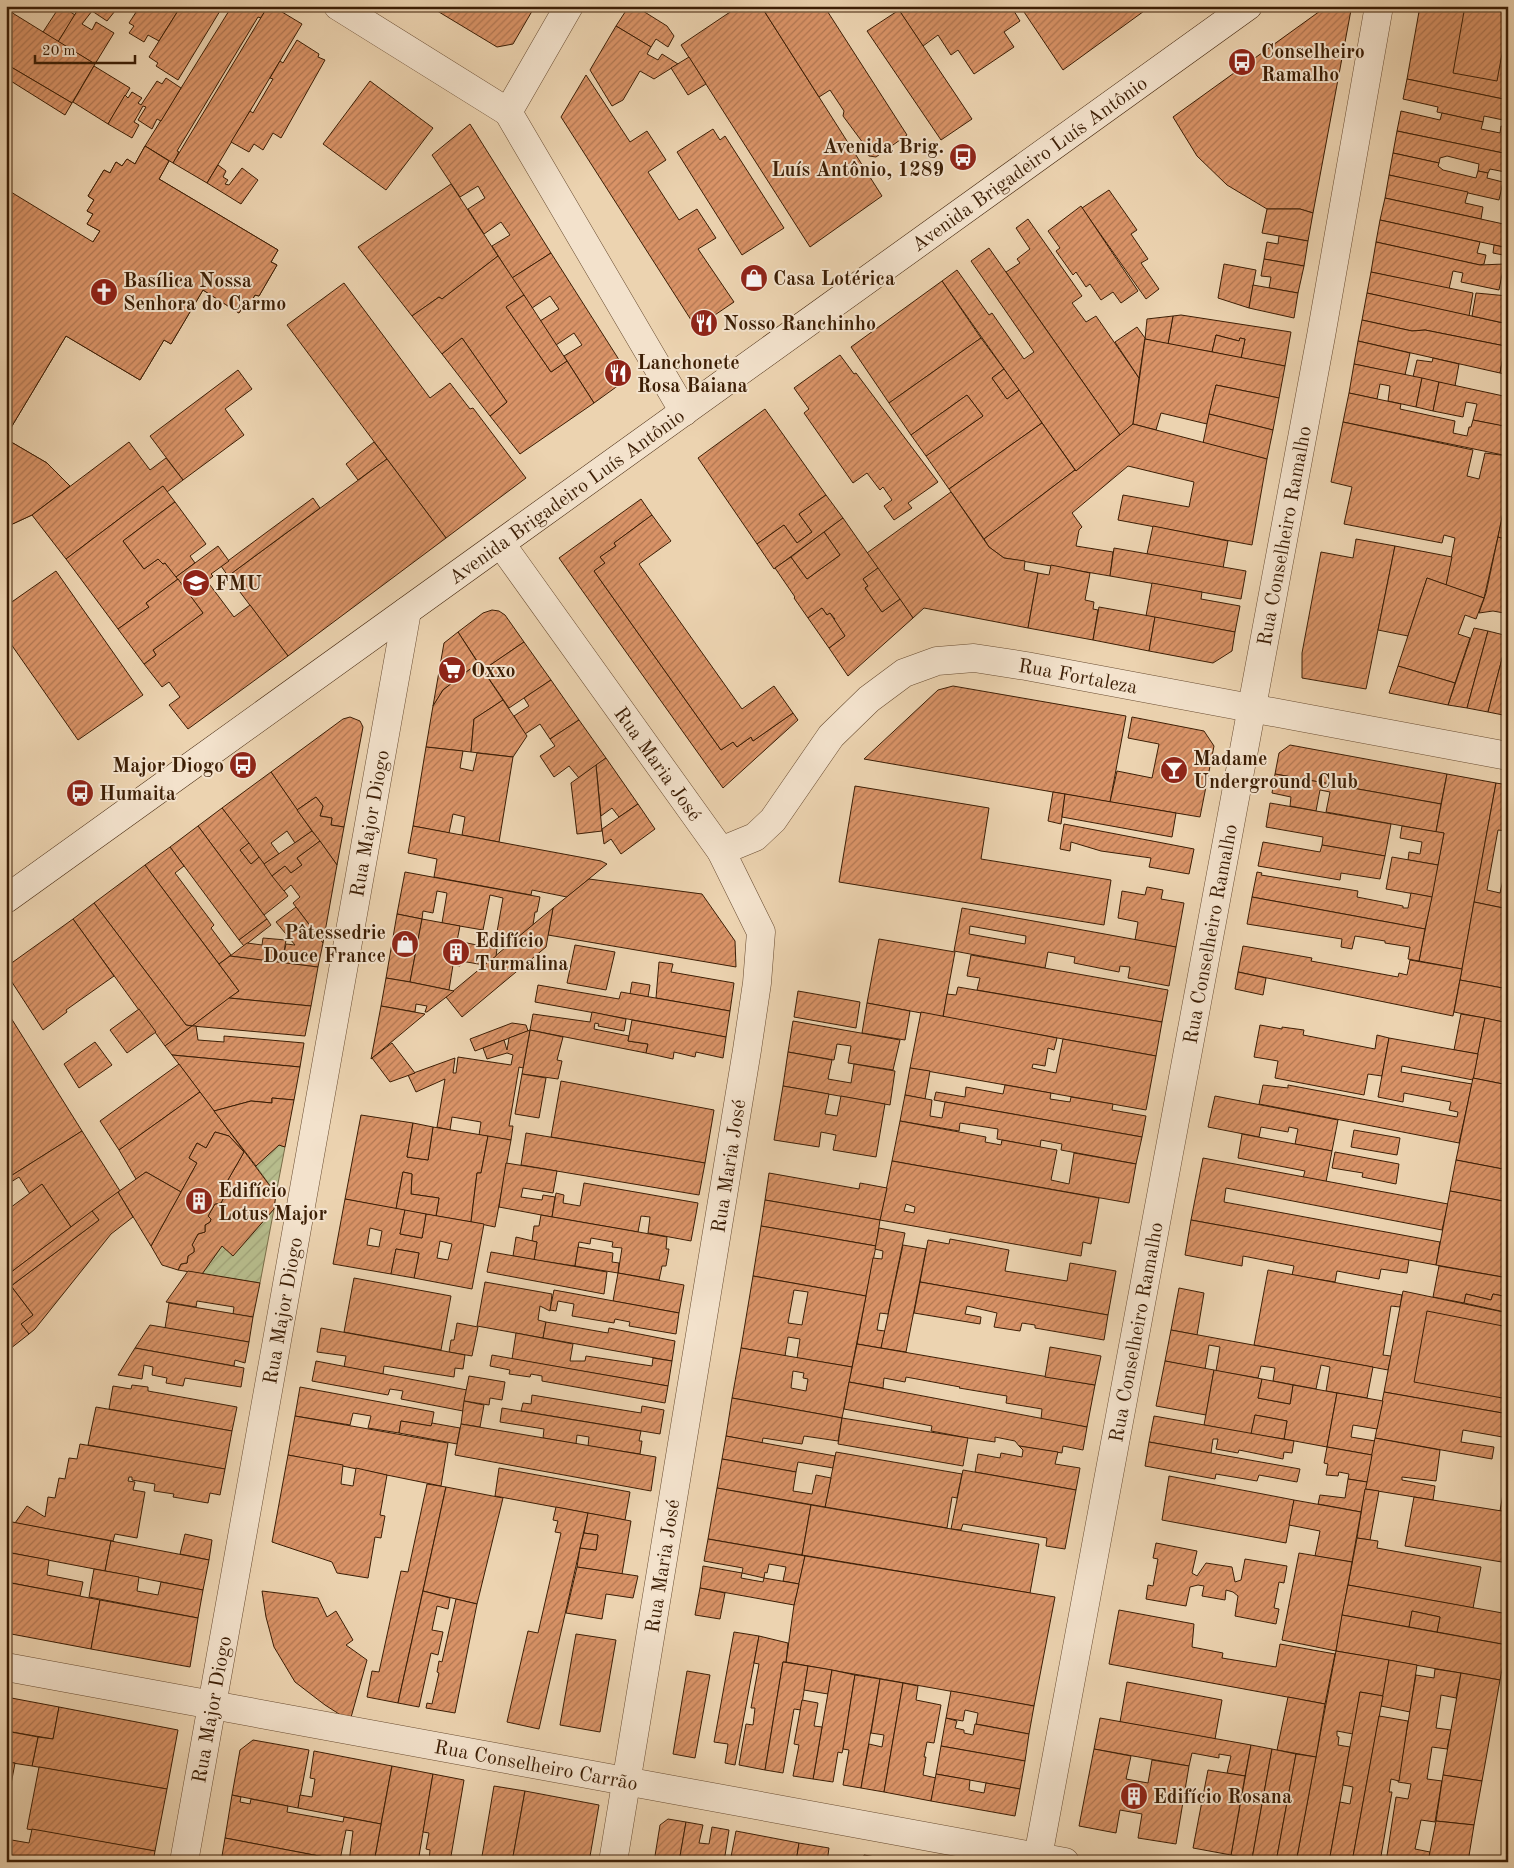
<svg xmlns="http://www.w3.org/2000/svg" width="1514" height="1868" viewBox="0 0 1514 1868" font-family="'Old Standard TT',serif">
<defs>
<pattern id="garden-furrows" width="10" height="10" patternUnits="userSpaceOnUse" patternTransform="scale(1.25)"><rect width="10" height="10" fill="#b7bc8c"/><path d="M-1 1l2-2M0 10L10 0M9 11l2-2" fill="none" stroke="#9ea177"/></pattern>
<pattern id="building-hatch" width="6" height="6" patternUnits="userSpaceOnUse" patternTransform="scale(1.25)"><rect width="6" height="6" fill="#d99367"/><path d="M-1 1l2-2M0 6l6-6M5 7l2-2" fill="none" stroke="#b17753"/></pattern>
</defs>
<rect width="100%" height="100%" fill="#ecd3b0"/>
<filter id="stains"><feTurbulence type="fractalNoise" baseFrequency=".004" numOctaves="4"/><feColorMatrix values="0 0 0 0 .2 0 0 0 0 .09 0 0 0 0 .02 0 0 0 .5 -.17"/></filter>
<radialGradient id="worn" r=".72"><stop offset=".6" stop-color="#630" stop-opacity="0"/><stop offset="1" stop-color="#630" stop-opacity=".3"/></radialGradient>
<!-- garden -->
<g fill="url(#garden-furrows)" stroke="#7a6d48">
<path d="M279,1145L285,1147L276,1194L256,1166Z"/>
<path d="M274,1209L260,1283L202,1274L222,1246L233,1255Z"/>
</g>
<!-- building -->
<g fill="url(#building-hatch)" stroke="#3c1e05" fill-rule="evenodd">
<path d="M54,6H68L66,9L75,15L58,42L43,32L58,9Z"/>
<path d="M80,6H119L107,21L92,11L82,24L92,30L96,22L114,33L95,64L58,42Z"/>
<path d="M140,6H181L159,41L148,35L144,42L129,33L134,26L129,23Z"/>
<path d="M181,6H223L178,80L156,66L158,63L149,57Z"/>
<path d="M232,6H268L261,18L258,17L177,151L179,152L173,163L145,146Z"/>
<path d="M268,6H272L302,24L207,183L173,163Z"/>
<path d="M429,6H535L513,44L497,47Z"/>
<path d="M629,6H635L667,26L674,36L668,47L656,39L651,47L616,26Z"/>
<path d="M739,6H761L882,196L810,247L681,45Z"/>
<path d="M761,6H824L907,135L876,157L869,156L866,147L843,116L844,111L830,90L819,97Z"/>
<path d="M896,6H1011L1020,21L1004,32L1014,47L974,74L958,50L951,55L938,35L923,46Z"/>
<path d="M1020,6H1151L1063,70Z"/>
<path d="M1327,6H1344L1351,10L1313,213L1300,209H1267L1227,185L1197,156L1173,117Z"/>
<path d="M1420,6H1508V100L1407,79Z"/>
<path d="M1465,6H1508V21L1497,81L1453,73Z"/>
<path d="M6,9L95,64L72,103L6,64Z"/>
<path d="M899,10L972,119L941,140L867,31Z"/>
<path d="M616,26L651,47L647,54L658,60L662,54L678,64L654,79L640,71L623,100L612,106L590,70Z"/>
<path d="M297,40L319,54L318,57L325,60L281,138L273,133L263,150L254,144L249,152L231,142L250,111L253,113L273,79L270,78L280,61L283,63Z"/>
<path d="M689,57L706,84L688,95L671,68Z"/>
<path d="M6,64L72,103L65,115L6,78Z"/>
<path d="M94,66L130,88L108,124L73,102Z"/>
<path d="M586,75L630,142L647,131L666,160L648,172L679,220L697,209L716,238L698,249L734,302L703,323H693L561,117Z"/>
<path d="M166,78L181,88L161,121L157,119L152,129L138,120L146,107L143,106L134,122L139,125L132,138L108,124L125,95L128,98L132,92L142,98L138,103L141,105L157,81L162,84Z"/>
<path d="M1407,79L1508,100V121L1484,116L1483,122L1437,112L1438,107L1403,99Z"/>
<path d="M370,81L433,128L386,190L323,144Z"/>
<path d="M1401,111L1440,120L1442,113L1483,122L1481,129L1500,133L1501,126L1508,128V154L1397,131Z"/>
<path d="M470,124L551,253L512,278L492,246L510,235L501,222L484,234L468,209L485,198L478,186L460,197L432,155Z"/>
<path d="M713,129L720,140L725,136L784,228L742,255L677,152Z"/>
<path d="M1397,131L1508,154L1505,172L1490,169L1488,173L1478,171L1479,164L1447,156L1440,158L1439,163L1393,153Z"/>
<path d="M145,146L169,161L159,179L278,250L271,262L277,265L259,296L255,295L251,302L247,300L239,313L203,290L171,344L164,340L140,380L66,336L6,436V398L50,325L6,299V284L62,319L106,249L93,242L100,231L87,224L93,214L87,211L94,200L88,196L104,170L110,173L116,162L122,166L127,159L135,164Z"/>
<path d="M145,146L169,161L159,179L278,250L271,262L277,265L259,296L255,295L251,302L247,300L239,313L203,290L171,344L164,340L140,380L66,336L6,436V189L93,242L100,231L87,224L93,214L87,211L94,200L88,196L104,170L110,173L116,162L122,166L127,159L135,164Z"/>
<path d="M1393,153L1439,163L1438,166L1443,170L1476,178L1478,171L1488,173L1487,178L1503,182L1499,200L1389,175Z"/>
<path d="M218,165L226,171L223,177L228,180L225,184L229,185L242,168L258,180L241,204L207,183Z"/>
<path d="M1389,175L1468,192L1465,203L1483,207L1481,219L1385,198Z"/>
<path d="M451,184L498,256L442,299L439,297L412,316L358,247Z"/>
<path d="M1109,190L1137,230L1131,234L1148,259L1141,263L1159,289L1146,299L1082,208Z"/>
<path d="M1385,198L1508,225V248L1380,220Z"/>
<path d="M1081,206L1138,291L1121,303L1113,292L1101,300L1090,284L1086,287L1076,272L1073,275L1056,251L1060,248L1048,231Z"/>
<path d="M1267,209H1300L1313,213L1308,241L1262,233Z"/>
<path d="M1028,219L1082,296L1072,303L1086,322L1096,316L1139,378L1133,424L1120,435L1006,272L1020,263L1017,259L1030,249L1016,228Z"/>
<path d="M1380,220L1480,242L1477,253L1486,255L1484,264L1480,265L1376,242Z"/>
<path d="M1279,236L1308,241L1304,266L1264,259L1267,242L1278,244Z"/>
<path d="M1376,242L1480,265L1504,264L1499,290L1461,282L1463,273L1453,271L1449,289L1371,272Z"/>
<path d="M1494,245L1508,248V256L1493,253Z"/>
<path d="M989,248L1120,435L1076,471L942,281L957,270L989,315L992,313L1024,359L1034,352L971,261Z"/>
<path d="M551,253L630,377L594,403L564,356L582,345L574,333L556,345L540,321L559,309L550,296L532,308L512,278Z"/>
<path d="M498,256L524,295L506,307L551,372L567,361L594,403L520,454L490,416L507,402L462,338L442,354L412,316L439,297L442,299Z"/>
<path d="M1264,259L1304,266L1298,293L1269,288L1271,277L1261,276Z"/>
<path d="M1224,264L1256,270L1249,308L1218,298Z"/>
<path d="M1371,272L1473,293L1469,316L1367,293Z"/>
<path d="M942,281L981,338L889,403L851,347Z"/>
<path d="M344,283L430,398L450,383L470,409L473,408L526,478L446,538L287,325Z"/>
<path d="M1253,285L1298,293L1294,318L1249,308Z"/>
<path d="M1367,293L1508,324L1505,346L1425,330L1412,331L1362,320Z"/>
<path d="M1476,293L1508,296V324L1472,316Z"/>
<path d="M524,295L567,361L551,372L506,307Z"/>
<path d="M1181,315L1291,332L1285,366L1241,358L1245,339L1240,338L1239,341L1216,335L1212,352L1168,344L1173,316Z"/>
<path d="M1173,316L1168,344L1145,339L1147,319Z"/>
<path d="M1362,320L1412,331L1425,330L1505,346L1500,373L1358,341Z"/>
<path d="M1137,327L1145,338L1139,378L1115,342Z"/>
<path d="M1216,335L1239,341L1240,338L1245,339L1241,358L1212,352Z"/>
<path d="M462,338L507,402L490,416L442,354Z"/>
<path d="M981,338L1004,369L992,378L1007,399L1019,390L1042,423L949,489L926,456L983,416L967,395L911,435L889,403Z"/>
<path d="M1145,339L1285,366L1279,398L1216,385L1207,424L1161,413L1156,430L1133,424Z"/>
<path d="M1358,341L1410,353L1405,375L1354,364Z"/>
<path d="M840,355L854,374L856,373L938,482L908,503L912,508L894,520L884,506L892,500L883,487L880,490L867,473L853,483L804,413L809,409L794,388Z"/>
<path d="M1433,358L1459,364L1455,386L1413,377L1417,360L1432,362Z"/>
<path d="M1503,358L1508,359V375L1500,373Z"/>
<path d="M1354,364L1422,378L1416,407L1388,401L1390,386L1380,384L1377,399L1349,393Z"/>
<path d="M1004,369L1019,390L1007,399L992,378Z"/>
<path d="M238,370L252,389L225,409L244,435L183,480L150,436Z"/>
<path d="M1422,378L1439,382L1433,411L1416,407Z"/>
<path d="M1439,382L1508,397L1502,426L1473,420L1477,404L1466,402L1463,417L1433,411Z"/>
<path d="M1216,385L1279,398L1273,430L1209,414Z"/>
<path d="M1349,393L1401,404L1400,409L1455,421L1453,433L1467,436L1469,427H1471L1473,420L1504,426L1503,433L1508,434V456L1343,422Z"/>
<path d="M967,395L983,416L926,456L911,435Z"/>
<path d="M765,409L826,495L799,514L812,532L797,543L784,525L757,544L698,458Z"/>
<path d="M1209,414L1273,430L1267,459L1203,443Z"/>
<path d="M1343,422L1473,450L1467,476L1479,479L1485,453L1508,456V493L1484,598L1446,585L1455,538L1444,535L1442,543L1344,524L1352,487L1331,482Z"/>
<path d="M1042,423L1075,470L984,539L949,489Z"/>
<path d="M1133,424L1267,459L1252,545L1118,520L1123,495L1189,507L1194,482L1128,466L1072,513L1082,527L1079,530L1076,546L1113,552L1110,576L1004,558L989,547L984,539L1075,470L1076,471Z"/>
<path d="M6,439L47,463L70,486L32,515L6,527Z"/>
<path d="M6,439L47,463L70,486L32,515L6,527Z"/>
<path d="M129,442L150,470L166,458L183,480L167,492L163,486L66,559L32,515Z"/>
<path d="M374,442L387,459L358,480L346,464Z"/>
<path d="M387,459L446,538L288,656L228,576Z"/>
<path d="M163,486L175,502L123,541L144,569L158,559L163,564L165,563L178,579L146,603L149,607L118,629L66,559Z"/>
<path d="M951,492L989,547L1004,558L1025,561L1024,570L1038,573L1028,628L924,608L913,618L867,553Z"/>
<path d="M1508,493V518L1502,517Z"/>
<path d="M826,495L843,518L774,569L757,544L784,525L797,543L812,532L799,514Z"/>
<path d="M313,498L320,508L228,576L221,566Z"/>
<path d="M641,499L652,515L614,543L616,546L600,557L605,563L594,571L721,750L733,742L737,747L751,737L753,741L793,713L798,720L723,788L559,558Z"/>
<path d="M175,502L206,544L190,556L195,563L176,577L165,563L163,564L158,559L144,569L123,541Z"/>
<path d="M652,515L671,541L639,564L742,709L774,686L793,713L753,741L751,737L737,747L733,742L721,750L594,571L605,563L600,557L616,546L614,543Z"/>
<path d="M1502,517L1508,518V540L1498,537Z"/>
<path d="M843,518L878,568L863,579L868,586L865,588L882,612L900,599L913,618L848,676L829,648L845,636L834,620L835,619L830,613L827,615L822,608L808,618L794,598L795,597L775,568L791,557L807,579L840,555L824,532Z"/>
<path d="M1153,526L1228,541L1223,568L1147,554Z"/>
<path d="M824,532L840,555L807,579L791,557Z"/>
<path d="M1498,537L1508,540V594L1504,613L1493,611L1479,613L1486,593Z"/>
<path d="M1356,539L1395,546L1366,689L1302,678V653L1321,552L1353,558Z"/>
<path d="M218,546L229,561L211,574L213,576L207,581L234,617L250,605L288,656L188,729L169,705L180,697L169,682L162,687L144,664L156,655L153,650L203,613L176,577Z"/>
<path d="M1395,546L1452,557L1446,585L1427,578L1408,636L1378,630Z"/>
<path d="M1114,548L1246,571L1241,599L1110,576Z"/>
<path d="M1051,565L1090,573L1085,600L1094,602L1093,609L1098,610L1093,640L1028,628L1038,573L1049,575Z"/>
<path d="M878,568L900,599L882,612L865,588L868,586L863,579Z"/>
<path d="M56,571L143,695L78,740L6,637V606Z"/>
<path d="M1427,578L1484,598L1476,619L1465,615L1458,634L1470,638L1455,683L1398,666Z"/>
<path d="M178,579L203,613L153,650L156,655L144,664L118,629L149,607L146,603Z"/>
<path d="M1152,583L1202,592L1201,599L1240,606L1235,632L1146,616Z"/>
<path d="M1099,607L1155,617L1149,651L1093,640Z"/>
<path d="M822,608L827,615L830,613L845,636L829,648L808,618Z"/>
<path d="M492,610L499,611L505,615L524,642L483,670L458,632L483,613Z"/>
<path d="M1155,617L1235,632L1232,651L1213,663L1149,651Z"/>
<path d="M1474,628L1488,631L1467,708L1448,705Z"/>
<path d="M1488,631L1508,636L1488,712L1467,708Z"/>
<path d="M458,632L478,663L443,690L433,706L444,643Z"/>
<path d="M1508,636V716L1488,712Z"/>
<path d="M524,642L551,680L509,708L483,670Z"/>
<path d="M478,663L503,700L474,719L471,752L426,747L433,706L443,690Z"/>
<path d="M1398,666L1455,683L1448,705L1389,693Z"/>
<path d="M551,680L579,720L550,739L540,724L525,734L514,716L529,706L524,698Z"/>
<path d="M953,686L1126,716L1110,802L864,759L938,690Z"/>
<path d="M503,700L527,736L513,757L471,752L474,719Z"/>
<path d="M350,717L360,721L363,727L344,827L331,825L332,818L320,816L323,806L316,797L297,810L271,772L343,719Z"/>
<path d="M1132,717L1204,731L1214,746L1200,817L1110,802L1117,771L1152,778L1159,744L1128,738Z"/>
<path d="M579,720L606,758L579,778L569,766L554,777L540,756L555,746L550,739Z"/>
<path d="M1290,745L1447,774L1441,804L1275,774L1279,753Z"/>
<path d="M426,747L463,751L460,768L473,771L477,753L513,757L499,842L462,835L465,817L453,814L449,833L413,826Z"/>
<path d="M606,758L638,804L619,817L612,808L601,816L596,765Z"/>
<path d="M596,765L602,831L577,834L571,783Z"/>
<path d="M271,772L312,831L295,843L287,831L271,843L279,854L264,864L222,808Z"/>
<path d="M1275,774L1441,804L1436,832L1326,812L1330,792L1320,790L1316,811L1290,806L1291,797L1272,793Z"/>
<path d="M1447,774L1496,783L1462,969L1419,961L1444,833L1436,832Z"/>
<path d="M1496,783L1508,785V831L1498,830L1487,890L1500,893L1507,862L1505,860L1508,847V909L1474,902Z"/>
<path d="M855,786L989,808L981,859L1111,880L1104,925L839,882Z"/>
<path d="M1053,792L1065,794L1061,824L1048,821Z"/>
<path d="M1065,794L1176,813L1172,837L1062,817Z"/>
<path d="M316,797L323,806L320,816L332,818L331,825L344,827L337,865L297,810Z"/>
<path d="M1270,803L1391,824L1385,856L1322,845L1323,837L1266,827Z"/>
<path d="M638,804L655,829L621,854L611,839L604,844L602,829Z"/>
<path d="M222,808L249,843L240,850L251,864L259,857L288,896L264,915L198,826Z"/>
<path d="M1064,824L1194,849L1189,874L1149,867L1151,858L1101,851L1071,842L1070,851L1060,849Z"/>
<path d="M198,826L267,919L239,940L170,847Z"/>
<path d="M413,826L601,861L607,864L567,897L532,890L531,895L434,877L437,859L408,853Z"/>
<path d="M1402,826L1444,833L1438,865L1408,860L1409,852L1420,854L1422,842L1400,838Z"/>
<path d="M312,831L320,841L297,858L302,865L291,873L285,866L272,876L264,864Z"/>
<path d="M320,841L337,865L323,943L293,903L300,897L291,885L284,891L272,876L285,866L291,873L302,865L297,858Z"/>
<path d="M1263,842L1320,852L1322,845L1385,856L1380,879L1341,873L1340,880L1258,866Z"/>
<path d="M249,843L259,857L251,864L240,850Z"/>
<path d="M170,847L184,866L175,873L214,925L211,928L231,955L219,964L145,865Z"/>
<path d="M1392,857L1438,865L1432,897L1386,889Z"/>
<path d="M145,865L239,991L192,1026L186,1025L94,903Z"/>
<path d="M405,872L540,897L537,912H535L533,925L519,937L497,932L503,898L490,895L483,930L442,923L447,893L437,891L433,913L423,911L422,919L397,914Z"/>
<path d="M1257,872L1262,873L1261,875L1358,891L1357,897L1403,906V908H1408L1411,893L1432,897L1425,929L1252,897Z"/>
<path d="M589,879L702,894L735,941L736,967L548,935L553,908Z"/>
<path d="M1147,887L1163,890L1161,899L1184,903L1176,947L1135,940L1138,922L1118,918L1122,891L1145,895Z"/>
<path d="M1252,897L1425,929L1419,961L1408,959L1410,947L1385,943V941L1355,936L1352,949L1341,947L1342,939L1247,924Z"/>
<path d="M1474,902L1508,909V989L1460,980Z"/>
<path d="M94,903L186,1025L192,1026L165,1046L73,919Z"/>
<path d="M296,907L323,943L318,967L282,963L286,944L295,945L276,922Z"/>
<path d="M553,908L546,947L462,1017L446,997Z"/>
<path d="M962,908L1176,947L1169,986L1128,978L1130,967L1120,966L1119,972L1074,963L1075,957L1048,952L1045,968L954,951ZM970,926L1026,936L1025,944L969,934Z"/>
<path d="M397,914L422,919L410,982L386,978Z"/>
<path d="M73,919L114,976L66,1010L67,1012L43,1030L6,973V967Z"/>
<path d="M267,919L271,925L244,946L239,940Z"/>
<path d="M422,919L460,926L457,941L497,949L496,956L484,965L461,961L460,966L453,965L449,990L410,982Z"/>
<path d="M263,938L286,940L282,963L230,956L247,943L262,945Z"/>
<path d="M879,939L955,952L943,1017L867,1003Z"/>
<path d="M575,945L615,952L606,990L567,983Z"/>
<path d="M1243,946L1312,958L1311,961L1398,977L1399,973L1407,975L1410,960L1462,969L1453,1016L1238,972Z"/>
<path d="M971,955L1168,990L1162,1022L977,990L980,978L967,976Z"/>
<path d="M230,956L318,967L311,1006L229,998L239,991L219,964Z"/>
<path d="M659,962L673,964L671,972L734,983L730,1011L656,998Z"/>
<path d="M1238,972L1266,978L1263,995L1235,989Z"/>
<path d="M386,978L410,982L454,991L427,1012H425L427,1006L416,1004L415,1012L381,1006Z"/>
<path d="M1460,980L1508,989V1023L1454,1012Z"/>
<path d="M632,982L650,985L648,997L630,994Z"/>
<path d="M538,985L619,999L621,992L730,1011L726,1037L535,1002Z"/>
<path d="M958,987L1162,1022L1156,1056L943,1017L947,994L956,995Z"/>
<path d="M798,991L860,1002L856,1028L794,1017Z"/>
<path d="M229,998L311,1006L305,1036L192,1026Z"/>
<path d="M867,1003L910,1011L905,1040L862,1033Z"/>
<path d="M381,1006L425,1014L371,1059Z"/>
<path d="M139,1009L156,1032L127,1053L110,1030Z"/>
<path d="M6,1010L82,1131L6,1179Z"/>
<path d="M592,1012L626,1019L624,1031L598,1026L599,1024L595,1023L594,1029L629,1036L628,1041L648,1044L646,1053L530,1030L533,1014L590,1022Z"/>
<path d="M921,1012L1057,1038L1054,1050L1048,1048L1045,1066L1033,1064L1032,1068L1056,1073L1063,1039L1156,1056L1146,1110L910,1068Z"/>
<path d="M1461,1014L1485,1018L1478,1054L1454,1050Z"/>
<path d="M1485,1018L1508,1023V1085L1473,1078Z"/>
<path d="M632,1020L726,1037L723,1058L696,1052L695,1057L674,1052L673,1059L646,1053L648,1044L628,1041Z"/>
<path d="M793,1021L900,1040L893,1070L848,1063L851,1046L837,1044L834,1060L788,1052Z"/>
<path d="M512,1023L526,1025L528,1031L475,1051L470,1039Z"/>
<path d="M1260,1025L1282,1029V1027L1304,1030L1303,1035L1375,1049L1377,1035L1389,1038L1382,1076L1368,1074L1364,1095L1275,1078L1278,1061L1254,1057Z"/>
<path d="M192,1026H196L198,1040L224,1042V1036L304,1043L300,1067L172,1055L165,1046Z"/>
<path d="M530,1030L563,1037L557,1060L562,1061L558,1079L522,1074Z"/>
<path d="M530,1030L523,1068L519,1067L509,1126H513L511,1140L479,1135L481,1122L452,1117L450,1130L437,1127L445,1079L416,1092L408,1075L455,1058L453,1073H456L458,1057L511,1065L513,1055L507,1053L487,1059L483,1048L504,1040L507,1050L509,1038Z"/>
<path d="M1389,1038L1478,1054L1473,1080L1402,1066L1401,1072L1472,1084L1459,1143L1259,1104L1263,1085L1288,1088V1085L1457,1117L1458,1112L1449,1110L1451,1102L1404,1093L1403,1102L1378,1097Z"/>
<path d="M95,1042L112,1065L79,1088L64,1064Z"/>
<path d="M392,1043L415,1073L390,1082L372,1058Z"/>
<path d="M788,1052L832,1060L828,1079L851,1083L854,1064L895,1071L890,1105L783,1086Z"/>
<path d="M172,1055L300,1067L294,1100L272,1098V1103L251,1101L214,1111Z"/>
<path d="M179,1064L200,1092L119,1150L100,1121Z"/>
<path d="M910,1068L930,1071L925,1099L905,1095Z"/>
<path d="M522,1074L546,1078L539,1118L515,1114Z"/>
<path d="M1473,1078L1508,1085V1170L1456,1160Z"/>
<path d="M561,1081L714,1110L705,1163L551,1137Z"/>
<path d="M1005,1085L1051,1093L1050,1099L1070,1102L1071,1097L1113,1104L1112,1110L1146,1116L1142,1137L934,1100L936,1092L965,1097L966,1087L1003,1094Z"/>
<path d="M783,1086L829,1094L825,1114L837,1116L841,1096L885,1104L876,1157L833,1150L836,1135L821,1132L819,1147L774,1140Z"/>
<path d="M200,1092L276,1194L274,1209L233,1256L222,1246L202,1274L178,1270L181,1264L187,1263L188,1256L194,1252V1248L192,1245L198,1234L205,1232V1225L210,1222L211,1219L208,1216L215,1204L221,1203L223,1199L221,1196L227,1192V1188L225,1185L244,1152L229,1136L215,1132L206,1148L197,1143L189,1158L197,1163L181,1192L146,1172L136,1179L119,1150Z"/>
<path d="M905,1095L932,1100L930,1116L942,1118L945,1102L1142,1137L1136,1164L1061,1150L1062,1144L1041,1140L1040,1147L997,1139L998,1129L960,1123L959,1131L900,1121Z"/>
<path d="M1215,1096L1338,1120L1332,1151L1295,1144L1298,1129L1289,1127L1288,1132L1261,1127L1259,1137L1208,1127Z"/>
<path d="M272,1098L294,1100L285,1147L279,1145L256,1166L214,1111L251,1101L272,1103Z"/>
<path d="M361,1115L413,1123L407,1157L428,1160L433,1127L488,1136L481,1173H477L471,1222L436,1216L439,1198L411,1194L412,1174L403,1172L396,1209L345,1199Z"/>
<path d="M900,1121L986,1137L985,1142L1001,1145L1002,1140L1057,1150L1051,1180L1069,1184L1074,1153L1136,1164L1129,1203L892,1161Z"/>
<path d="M413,1123L433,1127L428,1160L407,1157Z"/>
<path d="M1354,1130L1400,1138L1397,1155L1351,1147Z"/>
<path d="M82,1131L120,1191L71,1227L42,1184L30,1194L19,1177L6,1185V1179Z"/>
<path d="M215,1132L229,1136L244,1152L225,1185L227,1188V1192L221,1196L223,1199L221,1203L215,1204L208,1216L211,1219L210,1222L205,1225V1232L198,1234L192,1245L194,1248V1252L188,1256L187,1263L181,1264L178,1270L162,1265L151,1246L197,1163L189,1158L197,1143L206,1148Z"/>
<path d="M526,1133L705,1163L699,1195L521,1165Z"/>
<path d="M1242,1134L1332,1151L1326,1182L1303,1178L1305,1171L1238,1158Z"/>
<path d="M488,1136L511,1140L495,1227L471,1222L477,1173H481Z"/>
<path d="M1335,1152L1399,1164L1396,1184L1362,1177L1363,1173L1332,1168Z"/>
<path d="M1203,1158L1448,1204L1442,1230L1226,1188L1224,1202L1440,1242L1436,1265L1191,1220Z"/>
<path d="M1456,1160L1508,1170V1202L1450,1191Z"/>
<path d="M892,1161L1099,1198L1091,1244L1083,1242L1081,1256L880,1220ZM906,1204L915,1207L914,1213L904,1211Z"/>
<path d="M506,1163L557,1171L553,1193L523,1188L521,1197L542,1200L543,1195L555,1197L552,1217L499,1207Z"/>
<path d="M146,1172L181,1192L151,1246L118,1192Z"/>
<path d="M403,1172L412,1174L411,1194L439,1198L436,1216L396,1209Z"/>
<path d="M769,1173L859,1189L860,1183L887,1188L880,1220L765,1200Z"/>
<path d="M584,1183L698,1203L691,1241L648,1233L650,1217L641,1216L638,1232L552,1217L556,1193L564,1195L563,1203L580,1206Z"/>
<path d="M42,1184L71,1227L6,1276V1211Z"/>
<path d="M1450,1191L1508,1202V1278L1436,1265Z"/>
<path d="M118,1192L133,1217L111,1234L35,1329L29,1334L21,1324L33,1315L11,1286L99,1220L92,1211Z"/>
<path d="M345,1199L405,1210L400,1234L422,1238L426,1214L484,1224L472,1289L414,1278L419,1253L396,1249L391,1274L333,1264ZM370,1228L382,1231L379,1247L367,1245ZM440,1241L452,1244L448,1260L437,1258Z"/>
<path d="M765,1200L880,1220L876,1246L761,1226Z"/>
<path d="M405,1210L426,1214L422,1238L400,1234Z"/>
<path d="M92,1211L99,1220L11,1286L33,1315L21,1324L29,1334L6,1352V1276Z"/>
<path d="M541,1215L667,1237L666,1249H669L666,1266H662L659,1280L618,1273L622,1248L612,1247L613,1242L591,1238L590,1244L579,1242L575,1266L534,1260L537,1242L532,1241L534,1226H539Z"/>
<path d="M1191,1220L1409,1260L1407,1273L1381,1269L1379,1279L1337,1271L1335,1282L1292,1275L1294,1266L1243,1256L1242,1266L1185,1255Z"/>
<path d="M761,1226L876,1246L866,1296L753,1276Z"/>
<path d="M879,1228L905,1233L888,1314L880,1313L877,1330L885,1331L881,1348L857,1344L873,1258L882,1259L883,1251L875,1249Z"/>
<path d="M516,1237L537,1242L534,1260L513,1256Z"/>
<path d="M950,1239L1009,1250L1005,1271L1067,1281L1070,1263L1116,1271L1108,1315L920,1282L928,1240L949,1244Z"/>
<path d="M903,1245L926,1249L906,1352L881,1348Z"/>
<path d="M578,1247L613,1253L612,1262L619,1263L618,1273L575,1266Z"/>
<path d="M396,1249L419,1253L414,1278L391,1274Z"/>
<path d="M491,1252L607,1272L604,1294L487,1272Z"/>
<path d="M1439,1266L1508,1278V1297L1493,1294L1491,1300L1466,1294L1464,1303L1433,1297Z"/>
<path d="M1268,1270L1402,1295L1400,1307L1391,1306L1383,1355L1391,1356L1388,1370L1254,1345Z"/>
<path d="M188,1271L260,1283L253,1317L233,1314L234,1307L197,1301L196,1307L166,1302Z"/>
<path d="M618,1273L684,1285L679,1313L613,1301Z"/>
<path d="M753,1276L866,1296L852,1367L797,1358L800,1339L788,1337L785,1356L741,1348ZM794,1290L808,1292L802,1325L788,1323Z"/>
<path d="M354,1278L451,1296L441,1350L344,1332Z"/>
<path d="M485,1282L552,1294L550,1311L540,1306L538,1320L546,1322L543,1338L477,1326Z"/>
<path d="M920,1282L1108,1315L1104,1340L1035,1328V1325L1022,1323L1020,1331L994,1327L997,1313L967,1306L965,1314L981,1317L980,1324L914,1313Z"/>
<path d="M1179,1288L1204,1293L1197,1335L1171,1330Z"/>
<path d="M554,1290L679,1313L676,1334L629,1326L630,1322L615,1319L614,1323L572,1316L574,1304L558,1301L556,1311L550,1310Z"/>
<path d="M1403,1291L1508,1313V1414L1384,1392Z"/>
<path d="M1466,1294L1491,1300L1493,1294L1508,1297L1505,1312L1464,1303Z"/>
<path d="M169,1303L253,1317L249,1342L165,1328Z"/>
<path d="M1427,1311L1508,1327V1399L1414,1382Z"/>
<path d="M546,1322L608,1333L609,1328L675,1341L672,1361L543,1338Z"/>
<path d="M457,1323L478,1327L472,1356L449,1352L451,1340H454Z"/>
<path d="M150,1325L249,1342L245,1363L235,1360L234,1366L135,1348Z"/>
<path d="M321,1328L465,1355L463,1369L455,1368L454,1377L384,1366L383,1374L344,1367L346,1356L317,1352Z"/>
<path d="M1171,1330L1373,1367L1367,1398L1326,1391L1330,1367L1321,1365L1316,1389L1273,1381L1275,1368L1261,1366L1258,1378L1216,1371L1220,1347L1209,1345L1205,1369L1165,1361Z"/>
<path d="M516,1333L573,1344L570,1361H585L586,1356L652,1366L653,1358L672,1361L668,1386L512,1359Z"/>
<path d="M857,1344L1095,1385L1087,1427L1041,1419L1042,1409L1006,1403L1007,1396L959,1388L960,1387L906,1377L905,1382L884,1378L883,1388L849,1382Z"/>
<path d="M1050,1347L1101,1356L1095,1385L1045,1377Z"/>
<path d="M135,1348L244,1368L241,1387L185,1378L183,1386L166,1383L167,1378L152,1375L153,1367L144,1365L142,1379L118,1375Z"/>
<path d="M741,1348L852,1367L842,1418L732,1398ZM793,1371L804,1373L803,1378L808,1379L806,1391L791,1388Z"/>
<path d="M492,1355L668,1386L665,1403L542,1381V1376L531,1374L530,1377L509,1374L510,1370L490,1366Z"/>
<path d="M316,1361L467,1390L463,1411L401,1399L403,1391L390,1389L388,1395L312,1381Z"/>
<path d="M1165,1361L1214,1370L1206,1415L1156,1406Z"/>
<path d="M1214,1370L1262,1379L1258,1398L1290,1404L1293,1385L1337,1393L1327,1447L1284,1439L1287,1421L1255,1415L1251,1434L1204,1425Z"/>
<path d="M469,1376L505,1382L502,1400L490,1398L489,1405L464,1401Z"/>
<path d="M1262,1379L1293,1385L1290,1404L1258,1398Z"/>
<path d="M849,1382L1087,1427L1083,1450L1063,1446L1062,1453L1019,1446L1015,1441L995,1437V1442L968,1438L931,1431L932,1426L844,1409Z"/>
<path d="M132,1385L148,1387V1391L237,1407L232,1431L109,1409L113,1386L131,1389Z"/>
<path d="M300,1387L434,1412L432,1423L431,1426L401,1421L399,1433L368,1428L371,1416L353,1413L350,1425L295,1416Z"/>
<path d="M1384,1392L1508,1414V1438L1463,1430L1461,1442L1494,1447L1492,1459L1375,1438Z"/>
<path d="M1337,1393L1383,1401L1377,1429L1353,1425L1351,1437L1375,1441L1372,1455L1327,1447Z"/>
<path d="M532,1395L641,1413L642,1406L664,1410L660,1434L521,1411L523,1403L531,1404Z"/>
<path d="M732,1398L842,1418L838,1441L804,1436L802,1444L763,1438L762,1443L726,1436Z"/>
<path d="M464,1401L484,1405L480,1427L461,1424Z"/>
<path d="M96,1407L232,1431L225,1469L88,1445Z"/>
<path d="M502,1408L641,1431L639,1441H642L640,1454L588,1446L589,1437L577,1435L576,1444L543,1438L544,1429L500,1422Z"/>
<path d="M1255,1415L1287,1421L1284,1439L1251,1434Z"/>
<path d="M295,1416L448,1443L441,1486L288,1455Z"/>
<path d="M1154,1416L1294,1441L1292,1453L1284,1452L1283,1459L1239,1450L1238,1453L1216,1449L1218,1439H1213L1211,1453L1149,1442Z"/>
<path d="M842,1418L968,1438L963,1466L838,1444Z"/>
<path d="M401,1421L431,1426L432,1423L460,1428L457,1444L399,1433Z"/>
<path d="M461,1424L656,1457L651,1491L455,1455Z"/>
<path d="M726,1436L835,1456L833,1468L798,1462L796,1472L722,1459Z"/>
<path d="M1375,1438L1440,1450L1436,1481L1402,1477V1480L1435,1486L1433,1500L1365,1489Z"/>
<path d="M1149,1442L1300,1469L1297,1482L1259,1475L1257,1481L1216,1474L1215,1479L1145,1466Z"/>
<path d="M80,1444L225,1469L220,1495L210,1493L208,1503L173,1497L174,1494L154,1491L155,1484L132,1480V1477H129L128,1481L135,1482L133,1490L145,1492L137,1538L115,1534L113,1541L15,1523L27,1506L45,1517L48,1497L55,1498L59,1478L65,1479L69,1458L77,1459Z"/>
<path d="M1019,1446L1058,1452L1055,1464L1080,1468L1076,1490L975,1472L978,1454L1000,1458L1001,1453L1022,1457L1023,1450Z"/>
<path d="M1327,1447L1372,1455L1367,1482L1348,1479L1349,1474L1339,1472L1338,1476L1326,1475L1328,1464L1324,1463Z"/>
<path d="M836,1452L962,1474L957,1498L952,1497L947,1528L825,1507Z"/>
<path d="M288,1455L343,1465L341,1484L353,1486L356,1468L387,1475L380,1515L385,1516L381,1538L375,1537L368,1578L337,1573L332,1562L272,1542Z"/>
<path d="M722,1459L796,1472L793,1491L812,1494L816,1475L831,1478L825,1507L717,1488Z"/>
<path d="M1508,1465V1512L1500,1511Z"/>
<path d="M499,1468L630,1492L625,1520L495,1496Z"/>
<path d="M963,1470L1076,1490L1065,1549L1046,1546L1047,1538L963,1524L961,1530L951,1529Z"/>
<path d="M1169,1476L1294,1500L1286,1543L1162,1520Z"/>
<path d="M1348,1479L1367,1482L1361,1512L1318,1504L1320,1495L1345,1498Z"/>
<path d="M427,1484L446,1487L398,1703L367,1697L372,1671L379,1672L401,1571L408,1572Z"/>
<path d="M446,1487L503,1498L477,1604L423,1591Z"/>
<path d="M717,1488L811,1505L802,1555L708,1539Z"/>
<path d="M1365,1489L1379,1491L1370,1540L1357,1538Z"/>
<path d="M1414,1497L1508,1512V1563L1405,1546Z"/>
<path d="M1294,1500L1361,1512L1352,1562L1315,1556L1320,1531L1289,1525Z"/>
<path d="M811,1505L1039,1544L1030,1593L802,1555Z"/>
<path d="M556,1507L588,1513L539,1729L507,1722L528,1631L538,1633L561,1533L555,1532L558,1521L553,1520Z"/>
<path d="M588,1513L631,1521L622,1574L577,1567L580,1548L596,1550L598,1535L584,1533Z"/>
<path d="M7,1521L111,1541L105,1571L6,1552Z"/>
<path d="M584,1533L598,1535L596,1550L580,1548Z"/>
<path d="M185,1534L212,1540L209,1560L180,1554Z"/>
<path d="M1357,1538L1378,1541L1377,1548L1481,1567L1473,1608L1348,1585Z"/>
<path d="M708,1539L805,1556L799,1584L783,1581L786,1567L769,1564L767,1573L765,1572L764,1578L742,1573L743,1568L704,1561Z"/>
<path d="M111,1541L209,1560L203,1590L105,1571Z"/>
<path d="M1156,1543L1197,1551L1192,1573L1197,1576L1206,1563L1232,1567L1235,1582L1241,1580L1245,1559L1287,1566L1284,1583L1279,1582L1274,1608L1279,1609L1276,1624L1235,1616L1238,1596L1233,1592L1226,1590L1225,1600L1202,1596L1204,1586L1198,1585L1190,1587L1186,1606L1146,1599L1148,1585L1153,1586L1158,1559L1153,1558Z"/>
<path d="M6,1552L49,1560L47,1575L83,1582L80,1596L6,1582Z"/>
<path d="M1299,1553L1352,1562L1336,1651L1282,1640Z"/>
<path d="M805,1556L1055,1597L1034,1706L786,1662L794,1605Z"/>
<path d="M703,1566L742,1573L741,1578L763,1582L764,1578L799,1584L794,1605L700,1588Z"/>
<path d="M577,1567L638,1576L633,1598L606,1594L602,1619L566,1613Z"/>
<path d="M94,1569L139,1577L137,1591L158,1595L161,1582L203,1590L198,1618L89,1597Z"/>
<path d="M6,1582L100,1600L91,1649L6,1633Z"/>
<path d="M1348,1585L1508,1614L1507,1645L1437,1632L1440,1617L1412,1611L1409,1627L1342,1615Z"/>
<path d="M700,1588L725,1593L720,1619L695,1615Z"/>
<path d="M262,1591L318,1598L327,1617L336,1611L353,1640L346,1645L367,1660L350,1721L325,1705L295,1682L274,1647L266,1617Z"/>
<path d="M423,1591L450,1598L448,1609L437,1606L432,1630L443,1632L438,1655L431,1653L419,1707L398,1703Z"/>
<path d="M456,1599L477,1604L455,1713L426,1708L427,1703L432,1704L439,1673L437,1672L439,1661L442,1662Z"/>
<path d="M100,1600L198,1618L190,1667L91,1649Z"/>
<path d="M1119,1610L1194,1624L1192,1647L1223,1653L1222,1658L1276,1667L1280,1644L1335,1654L1325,1704L1109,1664Z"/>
<path d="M1412,1611L1440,1617L1437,1632L1409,1627Z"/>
<path d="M1342,1615L1507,1645L1500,1680L1336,1651Z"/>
<path d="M734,1632L759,1636L735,1765L725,1763L728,1744L714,1742Z"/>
<path d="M576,1634L616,1640L600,1732L560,1725Z"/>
<path d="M759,1636L788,1643L786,1662H783L765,1770L739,1765L746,1724L753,1725L755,1708H751L759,1664L754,1663Z"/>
<path d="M1336,1651L1389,1660L1383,1696L1360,1692L1353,1734L1337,1731V1736L1339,1737L1338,1745L1350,1747L1329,1862H1296Z"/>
<path d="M1389,1660L1417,1665L1410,1712L1381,1706Z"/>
<path d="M783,1662L808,1666L801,1710L794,1709L783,1773L765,1770Z"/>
<path d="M808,1666L832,1670L828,1694L804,1690Z"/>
<path d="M1435,1669L1461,1673L1456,1698L1441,1695L1436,1728L1451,1730L1447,1749L1432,1747L1427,1779L1442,1781L1435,1822L1421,1820L1415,1849L1430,1852L1428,1862H1386L1396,1797L1408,1799L1411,1784L1398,1782L1416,1675L1434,1678Z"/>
<path d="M832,1670L855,1675L843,1749L842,1753L838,1752L833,1782L813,1779Z"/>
<path d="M687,1671L710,1675L695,1758L673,1754Z"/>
<path d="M1461,1673L1500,1680L1482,1781L1443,1775Z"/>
<path d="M855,1675L880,1679L861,1788L843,1785L849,1750L843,1749Z"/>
<path d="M880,1679L903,1683L884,1792L861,1788L869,1744L882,1747L884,1735L871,1733Z"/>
<path d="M1127,1682L1222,1700L1215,1739L1120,1722Z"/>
<path d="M903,1683L918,1686L916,1700L941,1705L934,1743L927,1742L924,1757H926L923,1775L936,1778L931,1801L884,1792Z"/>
<path d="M951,1691L1034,1706L1029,1734L976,1724L978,1713L965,1710L963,1721L946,1718Z"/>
<path d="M1360,1692L1383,1696L1352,1862H1329L1340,1802L1350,1804L1353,1787L1343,1785Z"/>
<path d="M6,1697L59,1707L53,1739L6,1731Z"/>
<path d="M1288,1697L1325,1704L1316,1757L1277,1750Z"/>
<path d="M802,1700L818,1703L814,1726L822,1727L813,1779L793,1776L799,1745L794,1744Z"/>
<path d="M59,1707L178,1730L167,1789L32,1766L38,1737L53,1739Z"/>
<path d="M1379,1716L1408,1721L1399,1781L1391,1779L1389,1792H1392L1380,1862H1352Z"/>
<path d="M946,1718L957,1721L955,1728L964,1730V1733L973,1735L975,1724L1029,1734L1025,1761L941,1746Z"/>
<path d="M1100,1718L1251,1745L1245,1776L1227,1773L1231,1756L1219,1754V1758L1192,1753L1189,1766L1094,1749Z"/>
<path d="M6,1731L38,1737L32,1766L6,1762Z"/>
<path d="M253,1740L309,1750L298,1808L232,1795L240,1750Z"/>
<path d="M1251,1745L1272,1749L1252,1859L1231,1855Z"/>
<path d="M941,1746L1025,1761L1020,1789L936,1774Z"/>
<path d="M1094,1749L1131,1756L1126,1779L1148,1783L1152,1760L1189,1766L1176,1844L1138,1838L1142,1814L1120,1810L1116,1833L1079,1826Z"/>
<path d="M1272,1749L1296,1754L1276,1862L1252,1859Z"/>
<path d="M314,1751L392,1766L381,1824L298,1808L300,1795L312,1797L315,1779L310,1778Z"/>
<path d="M1296,1754L1316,1757L1296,1862H1276Z"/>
<path d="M6,1762L15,1763L6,1811Z"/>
<path d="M392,1766L433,1774L418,1862H374Z"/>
<path d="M39,1767L167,1789L155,1851L27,1829Z"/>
<path d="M1208,1770L1245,1776L1231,1855L1193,1848Z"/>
<path d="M433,1774L464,1780L450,1862H425L426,1860L429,1861L430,1850L426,1849L429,1833L423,1832Z"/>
<path d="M936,1774L970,1780L969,1790L984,1793L986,1783L1020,1789L1015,1816L931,1801Z"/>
<path d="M1443,1775L1482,1781L1474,1825L1436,1821Z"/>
<path d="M494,1786L525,1791L512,1862H481Z"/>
<path d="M525,1791L599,1805L589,1862H512Z"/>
<path d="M232,1795L241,1797L240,1802L250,1804L251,1799L288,1806L287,1812L343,1822L344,1817L381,1824L374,1862H349L353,1831L346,1830L340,1860L225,1838Z"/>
<path d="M668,1819L686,1822L679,1862H654L660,1825Z"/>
<path d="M1436,1821L1474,1825L1468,1862H1428Z"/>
<path d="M686,1822L703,1825L699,1843L709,1844L712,1827L729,1830L724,1862H679Z"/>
<path d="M32,1829L155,1851L153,1862H45L6,1855V1839L29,1843Z"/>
<path d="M736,1831L799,1843L796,1862H730Z"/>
<path d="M225,1838L340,1860L346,1862H221Z"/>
<path d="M799,1843L829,1848L827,1862H796Z"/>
<path d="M864,1855L898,1861V1862H863Z"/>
<path d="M18,1857L45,1862H17Z"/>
</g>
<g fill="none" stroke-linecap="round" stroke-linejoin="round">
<!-- street casing -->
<g stroke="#684b30" stroke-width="29">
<g id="street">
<path d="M338,6L508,112L684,412"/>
<path d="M508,112L569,6"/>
<path id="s1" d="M501,544L721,851L761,932L757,983L747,1050L613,1862"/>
<path id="s2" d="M721,851L755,837L773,820L831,736L869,699L904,673L937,661L974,658L1026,666L1508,756"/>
<path id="s3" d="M6,1667L1065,1862"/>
<path id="s4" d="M184,1862L407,611"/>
<path id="s5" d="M1037,1862L1321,336L1379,6"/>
</g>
</g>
<!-- secondary casing -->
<g stroke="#3c1e05" stroke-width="29">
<g id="secondary">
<path id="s6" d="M6,899L1248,6"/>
</g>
</g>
<!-- street -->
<use href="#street" stroke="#f3e2cc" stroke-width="28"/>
<!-- secondary -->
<use href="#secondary" stroke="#f3e2cc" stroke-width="28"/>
</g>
<!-- icons -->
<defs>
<g id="bus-disc" transform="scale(1.4375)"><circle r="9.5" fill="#8f2418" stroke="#f3e2cc"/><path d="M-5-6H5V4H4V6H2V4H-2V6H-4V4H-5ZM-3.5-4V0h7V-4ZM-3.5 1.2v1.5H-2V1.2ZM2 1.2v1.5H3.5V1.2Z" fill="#fff"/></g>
<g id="shop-disc" transform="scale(1.4375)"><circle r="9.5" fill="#8f2418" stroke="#f3e2cc"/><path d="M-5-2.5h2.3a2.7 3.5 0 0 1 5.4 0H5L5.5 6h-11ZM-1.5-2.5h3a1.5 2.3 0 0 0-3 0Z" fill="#fff"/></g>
<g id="church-disc" transform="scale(1.4375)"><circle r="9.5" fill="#8f2418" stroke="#f3e2cc"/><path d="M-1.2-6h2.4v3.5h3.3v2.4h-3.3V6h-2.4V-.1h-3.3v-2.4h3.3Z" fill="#fff"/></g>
<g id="restaurant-disc" transform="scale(1.4375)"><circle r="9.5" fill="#8f2418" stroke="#f3e2cc"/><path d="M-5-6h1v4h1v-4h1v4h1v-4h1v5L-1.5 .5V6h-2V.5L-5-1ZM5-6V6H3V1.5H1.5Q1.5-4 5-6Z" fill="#fff"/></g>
<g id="university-disc" transform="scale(1.4375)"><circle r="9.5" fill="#8f2418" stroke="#f3e2cc"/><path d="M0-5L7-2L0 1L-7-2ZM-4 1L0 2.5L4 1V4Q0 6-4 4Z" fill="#fff"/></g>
<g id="supermarket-disc" transform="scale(1.4375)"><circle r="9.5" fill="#8f2418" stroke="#f3e2cc"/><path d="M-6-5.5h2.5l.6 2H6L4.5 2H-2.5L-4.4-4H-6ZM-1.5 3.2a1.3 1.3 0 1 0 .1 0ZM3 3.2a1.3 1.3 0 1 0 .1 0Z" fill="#fff"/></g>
<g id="bar-disc" transform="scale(1.4375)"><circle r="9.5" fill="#8f2418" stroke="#f3e2cc"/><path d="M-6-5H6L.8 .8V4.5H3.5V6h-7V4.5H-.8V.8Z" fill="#fff"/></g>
<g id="building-disc" transform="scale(1.4375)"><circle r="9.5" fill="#8f2418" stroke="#f3e2cc"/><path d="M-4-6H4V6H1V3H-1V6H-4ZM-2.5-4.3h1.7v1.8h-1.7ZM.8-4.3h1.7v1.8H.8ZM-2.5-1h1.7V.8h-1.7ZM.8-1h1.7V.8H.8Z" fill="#fff"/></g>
</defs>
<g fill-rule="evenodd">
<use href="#bus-disc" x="1242" y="62"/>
<use href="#bus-disc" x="963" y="157"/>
<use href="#shop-disc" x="754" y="278"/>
<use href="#church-disc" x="104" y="292"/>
<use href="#restaurant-disc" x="704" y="323"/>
<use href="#restaurant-disc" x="618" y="373"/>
<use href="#university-disc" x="196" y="583"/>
<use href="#supermarket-disc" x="452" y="670"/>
<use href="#bus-disc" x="243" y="765"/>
<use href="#bar-disc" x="1174" y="770"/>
<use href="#bus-disc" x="80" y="793"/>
<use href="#shop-disc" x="405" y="944"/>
<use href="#building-disc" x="456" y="952"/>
<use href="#building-disc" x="199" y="1201"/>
<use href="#building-disc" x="1134" y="1796"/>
</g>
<g text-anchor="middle" stroke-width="4" stroke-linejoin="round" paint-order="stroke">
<!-- poi labels -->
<g font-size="20" font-weight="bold" fill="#3c1e05" stroke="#f3e2cc" text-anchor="start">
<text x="1261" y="58">Conselheiro<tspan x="1261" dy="23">Ramalho</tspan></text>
<text x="944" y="153" text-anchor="end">Avenida Brig.<tspan x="944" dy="23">Luís Antônio, 1289</tspan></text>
<text x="773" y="285">Casa Lotérica</text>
<text x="123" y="287">Basílica Nossa<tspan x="123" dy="23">Senhora do Carmo</tspan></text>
<text x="723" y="330">Nosso Ranchinho</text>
<text x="637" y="369">Lanchonete<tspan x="637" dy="23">Rosa Baiana</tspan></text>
<text x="215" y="590">FMU</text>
<text x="471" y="677">Oxxo</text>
<text x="1193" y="765">Madame<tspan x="1193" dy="23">Underground Club</tspan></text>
<text x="224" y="772" text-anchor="end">Major Diogo</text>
<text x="99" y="800">Humaita</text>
<text x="386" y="939" text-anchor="end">Pâtessedrie<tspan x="386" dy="23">Douce France</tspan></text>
<text x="475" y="947">Edifício<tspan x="475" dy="23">Turmalina</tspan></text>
<text x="218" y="1197">Edifício<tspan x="218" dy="23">Lotus Major</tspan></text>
<text x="1153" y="1803">Edifício Rosana</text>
</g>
<!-- street labels -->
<g font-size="20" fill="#3c1e05" stroke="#f3e2cc">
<text dy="7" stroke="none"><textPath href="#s6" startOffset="1260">Avenida Brigadeiro Luís Antônio</textPath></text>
<text dy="7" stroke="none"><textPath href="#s6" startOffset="690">Avenida Brigadeiro Luís Antônio</textPath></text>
<text dy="7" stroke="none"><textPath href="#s5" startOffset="1349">Rua Conselheiro Ramalho</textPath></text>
<text dy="7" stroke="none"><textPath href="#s2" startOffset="438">Rua Fortaleza</textPath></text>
<text dy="7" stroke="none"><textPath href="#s1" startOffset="270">Rua Maria José</textPath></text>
<text dy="7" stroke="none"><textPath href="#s4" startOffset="1055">Rua Major Diogo</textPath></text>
<text dy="7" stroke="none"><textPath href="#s5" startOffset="944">Rua Conselheiro Ramalho</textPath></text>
<text transform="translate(728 1166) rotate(-81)" y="7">Rua Maria José</text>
<text dy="7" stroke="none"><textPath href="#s4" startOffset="560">Rua Major Diogo</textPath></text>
<text dy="7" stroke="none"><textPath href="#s5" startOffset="539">Rua Conselheiro Ramalho</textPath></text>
<text transform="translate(662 1566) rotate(-81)" y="7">Rua Maria José</text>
<text dy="7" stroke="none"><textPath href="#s4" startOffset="155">Rua Major Diogo</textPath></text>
<text dy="7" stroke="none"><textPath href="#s3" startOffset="539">Rua Conselheiro Carrão</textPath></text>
</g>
</g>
<!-- margin -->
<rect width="1514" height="1868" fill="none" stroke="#ecd3b0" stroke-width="25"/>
<rect x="8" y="8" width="1499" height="1853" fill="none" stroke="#3c1e05" stroke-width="2.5"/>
<rect x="12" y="12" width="1489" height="1843" fill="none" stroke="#3c1e05"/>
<!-- scale -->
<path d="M35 55v8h100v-8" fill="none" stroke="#3c1e05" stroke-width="2.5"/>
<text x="42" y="55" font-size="15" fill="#3c1e05" stroke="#f3e2cc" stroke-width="4" paint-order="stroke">20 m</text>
<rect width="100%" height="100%" filter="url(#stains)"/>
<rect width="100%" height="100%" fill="url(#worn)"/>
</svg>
